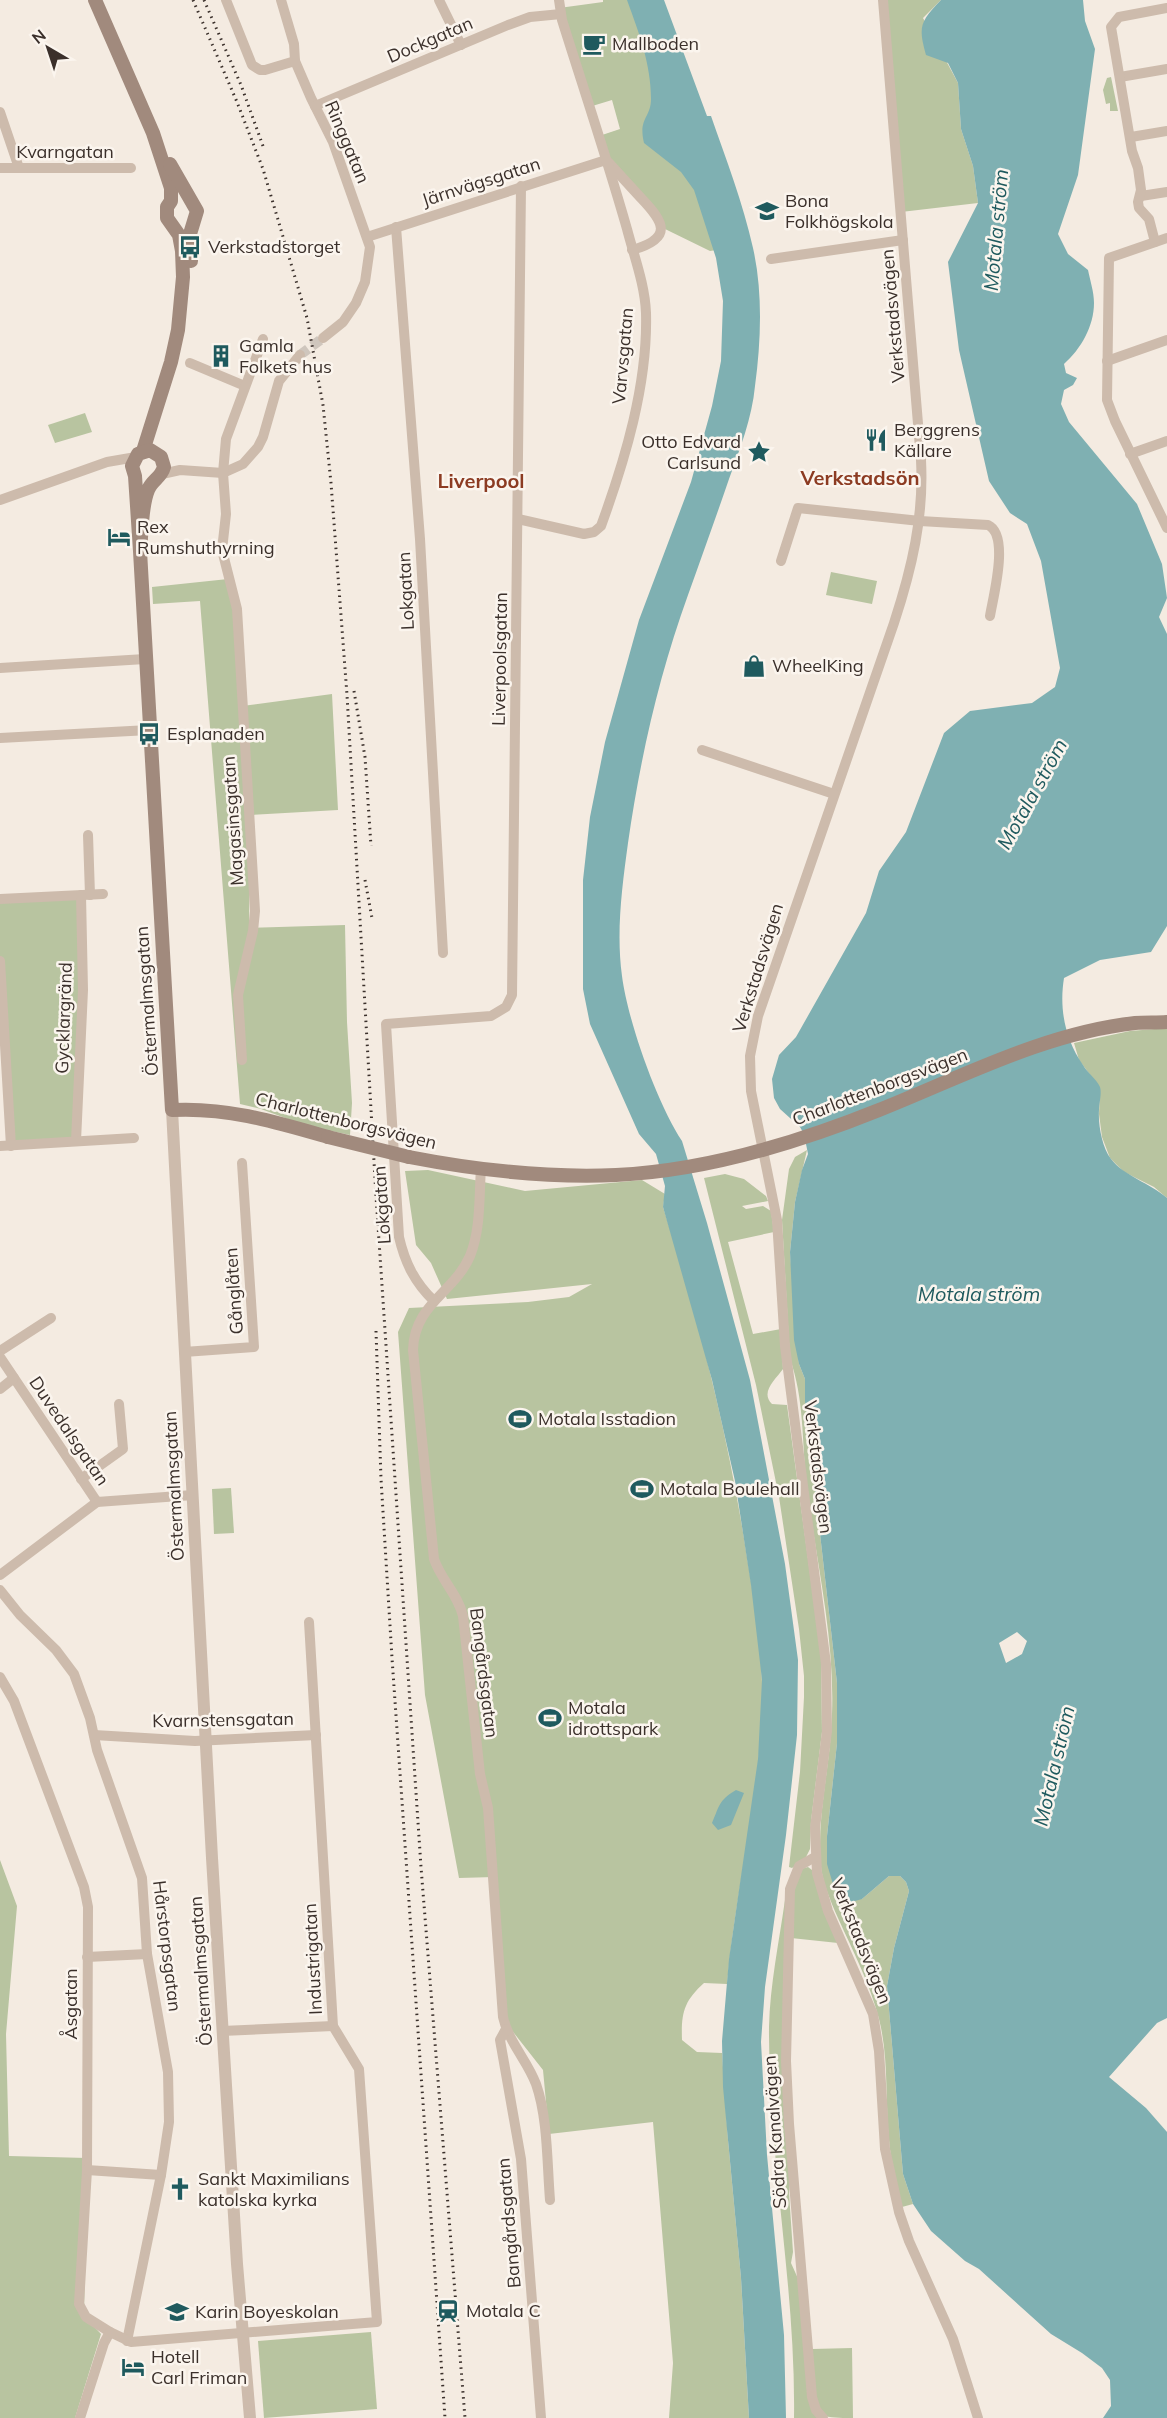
<svg xmlns="http://www.w3.org/2000/svg" width="1167" height="2418" viewBox="0 0 1167 2418" font-family="Mulish,sans-serif">
<rect width="100%" height="100%" fill="#f4ebe1"/>
<!-- green -->
<g fill="#b8c4a0">
<path d="M603,0H650L737,247L710,251L665,229L605,154L599,136L620,129L612,100L589,107L559,8L603,2Z"/>
<path d="M884,0H941L923,18L958,83L961,129L973,166L978,203L901,212Z"/>
<path d="M1111,77L1118,111H1110V103L1106,104L1103,90L1107,78Z"/>
<path d="M85,413L92,432L55,443L48,425Z"/>
<path d="M831,572L877,581L872,604L826,595Z"/>
<path d="M228,579L238,604L242,706L332,694L338,810L250,815L249,928L345,925L347,1022L352,1103L350,1135L304,1125L261,1109L240,1104L200,601L153,604L152,587Z"/>
<path d="M82,892L78,1137L8,1145L0,1006V895Z"/>
<path d="M1167,1028V1198L1154,1187L1124,1172L1110,1158L1102,1137L1099,1114L1100,1088L1079,1060L1074,1043L1130,1031Z"/>
<path d="M807,1150L795,1202L790,1252L799,1364L805,1379V1402L837,1683V1743L827,1836L862,1899L889,1876H900L906,1882L909,1891L894,1948L887,1986L903,2174L913,2204L902,2207C896,2185 891,2163 889,2140C885,2100 889,2058 879,2019C870,1984 853,1951 838,1918C831,1902 823,1884 821,1867C816,1815 831,1765 832,1714C835,1636 815,1557 806,1480C802,1439 804,1398 790,1359L782,1220L789,1169L795,1157Z"/>
<path d="M428,1170L525,1191L642,1180L665,1194L663,1207C699,1319 728,1435 746,1551C753,1593 761,1639 762,1682C764,1783 736,1883 727,1984L704,1983C684,2001 681,2013 682,2040L697,2052L722,2053L728,2140L741,2278L749,2418H669L673,2363L653,2122L549,2134L543,2070L499,2014L494,1877L459,1878L425,1695L398,1332L409,1308L528,1302L569,1297L592,1284L447,1299L431,1263L416,1245L405,1171Z"/>
<path d="M725,1174L744,1179L766,1196L768,1201L742,1206L746,1209L763,1206L771,1211L774,1232L728,1242L753,1334L781,1329L783,1369C775,1380 760,1392 772,1404L787,1405L821,1654L822,1732L811,1821L810,1849L805,1859L792,1868L789,1867L800,1772L804,1697V1676L799,1629L779,1497L756,1385L704,1178Z"/>
<path d="M231,1488L234,1533L214,1534L212,1489Z"/>
<path d="M0,1860L17,1906L6,2034L9,2156L87,2158L84,2316L101,2334L75,2418H0Z"/>
<path d="M808,1867L812,1870L838,1943L791,1938L792,1891L800,1869Z"/>
<path d="M785,1900L791,2171L789,2193L793,2252L791,2263L800,2283L818,2418H794C796,2287 768,2158 769,2027C770,1985 779,1942 785,1900Z"/>
<path d="M371,2332L377,2409L264,2418L258,2341Z"/>
<path d="M852,2348L853,2418C845,2418 833,2418 825,2416C811,2408 813,2365 812,2349Z"/>
</g>
<!-- water -->
<g fill="#7fb0b2" fill-rule="evenodd">
<path d="M627,0H664L707,116H711C726,159 743,203 753,248C763,292 761,341 755,386C752,418 740,449 729,479C716,517 702,556 688,595C659,675 640,759 628,843C622,887 616,933 622,976C628,1022 657,1103 682,1141L707,1223L750,1380L785,1564L798,1660L797,1735L786,1835L765,1987L761,2042L767,2155L784,2335L786,2418H749L741,2278L723,2087L722,2041L729,1959L758,1759L762,1680L751,1585L735,1481L712,1380L663,1207L665,1186L656,1154L639,1134L590,1024L583,989V880L590,817L605,742L639,620L691,482L712,406L721,361L723,301L716,258L694,190L681,172L644,143C638,118 651,118 651,99C651,64 639,33 627,0Z"/>
<path d="M941,0H1083L1085,21L1095,49L1078,175L1058,234L1068,254L1088,270C1090,280 1094,292 1094,303C1094,326 1081,349 1064,364L1066,373L1077,378L1073,385L1064,390L1061,404L1069,422L1137,504L1162,564L1167,598L1159,617L1167,634V926L1151,952L1100,960L1064,978C1059,1009 1065,1039 1083,1065C1087,1072 1097,1080 1100,1087C1102,1093 1099,1104 1099,1110C1098,1125 1102,1147 1111,1159C1124,1176 1150,1183 1167,1198V2018L1157,2023L1109,2077L1146,2108L1167,2132V2418H1103L1111,2406L1110,2380L1102,2368L1082,2353L1051,2334L979,2269L965,2261L931,2231L913,2204L903,2174L887,1986L894,1948L909,1891L906,1882L900,1876H889L862,1899L848,1903L835,1891L827,1864V1836L837,1743V1683L805,1402V1379L799,1364L794,1340L790,1252L795,1202L802,1170L808,1154L804,1134L800,1127L780,1109L774,1098L772,1079L779,1055L796,1037L866,913L879,871L906,832L944,733L970,711L1032,703L1055,687L1060,668L1041,561L1027,524L1010,513L989,481L959,350L948,262L978,203L973,166L961,129L958,83L948,63L926,55C918,26 920,22 941,0ZM1017,1632L1027,1641L1022,1654L1006,1663L999,1643Z"/>
<path d="M736,1790L744,1793L731,1825L718,1830L712,1823C720,1805 718,1801 736,1790Z"/>
</g>
<g fill="none" stroke-linecap="round" stroke-linejoin="round">
<!-- minor-tunnel -->
<path stroke="#cfc6bd" stroke-width="10" stroke-dasharray="10 5" stroke-linecap="butt" d="M300,355L323,338"/>
<!-- minor -->
<g stroke="#cdbbac" stroke-width="10">
<path d="M226,0L252,65L260,70H265L295,61"/>
<path d="M281,0L294,44L295,61L311,98L333,142L370,247L365,282L356,303L343,322L323,338"/>
<path d="M439,0L461,45"/>
<path d="M883,0L921,460C924,517 912,568 894,623L758,1016L750,1056L751,1091L777,1220L785,1346L826,1664L827,1731L815,1828L817,1873L828,1911L873,2014L879,2051L885,2149L899,2212L909,2241L953,2339L978,2418"/>
<path d="M1120,77L1167,69"/>
<path d="M315,106L508,25L530,17L561,14"/>
<path d="M0,112L19,168"/>
<path d="M1131,137L1167,131"/>
<path d="M608,162C619,174 630,186 641,198C664,222 674,238 632,250"/>
<path d="M0,168H131"/>
<path d="M1141,196L1167,192"/>
<path d="M396,227L420,539L443,953"/>
<path d="M367,237L606,160"/>
<path d="M1167,238L1109,258L1107,400L1115,421L1167,528"/>
<path d="M1155,242L1149,219L1139,208L1138,202L1141,190L1138,168L1132,151L1111,27L1119,17L1167,8"/>
<path d="M771,259L903,240"/>
<path d="M1107,361L1167,340"/>
<path d="M190,363L245,386"/>
<path d="M1130,454L1167,441"/>
<path d="M162,474L180,470L223,473L243,464L258,447L263,437L279,381L300,355"/>
<path d="M0,500L107,462L136,457"/>
<path d="M518,519L584,534L594,532L601,526C625,460 648,384 646,313C645,285 634,256 627,229C607,159 584,90 562,20L559,0"/>
<path d="M781,561L798,508L920,521L988,525C1010,535 993,597 990,616"/>
<path d="M0,668L145,659"/>
<path d="M0,738L149,730"/>
<path d="M702,750L834,794"/>
<path d="M88,835L90,895"/>
<path d="M0,899L103,894"/>
<path d="M0,961L11,1146"/>
<path d="M242,1060L238,995L253,931L255,911L237,609L222,550L226,514L223,473L226,439L263,339"/>
<path d="M76,1141L83,990L81,895"/>
<path d="M0,1146L134,1138"/>
<path d="M481,1168C479,1196 481,1229 470,1256C454,1293 414,1304 413,1350L434,1559C441,1580 458,1594 463,1616L480,1774L488,1808L503,2017C509,2043 527,2060 536,2084C548,2118 547,2164 550,2200"/>
<path d="M434,1301C415,1283 405,1263 399,1237L386,1024L491,1016L506,1007L512,995L521,186"/>
<path d="M0,1351L51,1318"/>
<path d="M184,1352L254,1347L242,1163"/>
<path d="M0,1357L97,1502L193,1495"/>
<path d="M0,1389L14,1378"/>
<path d="M81,1479L123,1449L119,1404"/>
<path d="M0,1575L97,1502"/>
<path d="M0,1590L20,1615L56,1650L74,1674L90,1718L97,1750L142,1878L147,1954L168,2072L169,2122L161,2175L127,2341"/>
<path d="M0,1677L14,1701L84,1887L88,1907L87,2170L79,2304L86,2317L110,2332"/>
<path d="M94,1735L195,1741L316,1735"/>
<path d="M815,1857L799,1866L790,1889L786,2061L789,2124L812,2397L816,2410L823,2418"/>
<path d="M87,1957L147,1954"/>
<path d="M506,2029L500,2040L521,2159L541,2418"/>
<path d="M222,2031L333,2026"/>
<path d="M87,2170L161,2175"/>
<path d="M80,2418L104,2343L110,2332L131,2342L377,2322L359,2069L333,2026L309,1622"/>
</g>
<!-- tertiary -->
<path stroke="#cdbbac" stroke-width="12" d="M172,1110L212,1858L237,2264L250,2418"/>
<!-- secondary -->
<g stroke="#a18a7d" stroke-width="14">
<path d="M95,0L153,133L171,188V201L167,207V218L179,235L182,251L183,277L178,330L171,362L143,451"/>
<path d="M170,164L197,211L190,234L191,261"/>
<path d="M140,551C142,532 141,507 148,490C152,480 161,478 164,467L161,457L150,450L138,454L132,466L135,476L140,551L172,1110C227,1107 276,1122 328,1137"/>
<path d="M409,1157C476,1170 547,1178 616,1175C705,1171 797,1143 879,1110C962,1077 1045,1033 1135,1023C1146,1022 1157,1023 1167,1022"/>
</g>
<!-- rail -->
<g stroke="#3b302b" stroke-width="3" stroke-dasharray="1.5 4.5" stroke-linecap="butt">
<path d="M193,0L237,102L263,169L307,318L323,405L331,483L347,695L376,1196L421,1867L465,2418"/>
<path d="M204,0L241,85L263,146"/>
<path d="M354,691L365,757L371,846"/>
<path d="M365,880L372,918"/>
<path d="M376,1331L381,1479L392,1658L445,2418"/>
</g>
<!-- secondary-bridge -->
<path stroke="#a18a7d" stroke-width="14" d="M328,1137L409,1157"/>
</g>
<!-- icons -->
<defs>
<g id="cafe-bare" transform="scale(1.8)"><path d="M-5.5-4.5H6V0H3Q3 3.5 0 3.5H-2.5Q-5.5 3.5-5.5 0ZM3-3.2v2h1.7v-2ZM-6 4.5H4V6H-6Z" fill="#1f5a5e" stroke="#fbf5ee" stroke-width="2.5" paint-order="stroke"/></g>
<g id="university-bare" transform="scale(1.8)"><path d="M0-5L7-2L0 1L-7-2ZM-4 1L0 2.5L4 1V4Q0 6-4 4Z" fill="#1f5a5e" stroke="#fbf5ee" stroke-width="2.5" paint-order="stroke"/></g>
<g id="bus-bare" transform="scale(1.8)"><path d="M-5-6H5V4H4V6H2V4H-2V6H-4V4H-5ZM-3.5-4V0h7V-4ZM-3.5 1.2v1.5H-2V1.2ZM2 1.2v1.5H3.5V1.2Z" fill="#1f5a5e" stroke="#fbf5ee" stroke-width="2.5" paint-order="stroke"/></g>
<g id="building-bare" transform="scale(1.8)"><path d="M-4-6H4V6H1V3H-1V6H-4ZM-2.5-4.3h1.7v1.8h-1.7ZM.8-4.3h1.7v1.8H.8ZM-2.5-1h1.7V.8h-1.7ZM.8-1h1.7V.8H.8Z" fill="#1f5a5e" stroke="#fbf5ee" stroke-width="2.5" paint-order="stroke"/></g>
<g id="restaurant-bare" transform="scale(1.8)"><path d="M-5-6h1v4h1v-4h1v4h1v-4h1v5L-1.5 .5V6h-2V.5L-5-1ZM5-6V6H3V1.5H1.5Q1.5-4 5-6Z" fill="#1f5a5e" stroke="#fbf5ee" stroke-width="2.5" paint-order="stroke"/></g>
<g id="sight-bare" transform="scale(1.8)"><path d="M0-6L1.8-2.2L6-1.7L2.9 1.2L3.7 5.4L0 3.3L-3.7 5.4L-2.9 1.2L-6-1.7L-1.8-2.2Z" fill="#1f5a5e" stroke="#fbf5ee" stroke-width="2.5" paint-order="stroke"/></g>
<g id="hotel-bare" transform="scale(1.8)"><path d="M-6-4.5h1.5V1H6V5H4.5V3h-9V5H-6ZM-4 0a1.8 1.8 0 1 1 3.6 0ZM.5 0V-2.5h3Q6-2.5 6 0Z" fill="#1f5a5e" stroke="#fbf5ee" stroke-width="2.5" paint-order="stroke"/></g>
<g id="shop-bare" transform="scale(1.8)"><path d="M-5-2.5h2.3a2.7 3.5 0 0 1 5.4 0H5L5.5 6h-11ZM-1.5-2.5h3a1.5 2.3 0 0 0-3 0Z" fill="#1f5a5e" stroke="#fbf5ee" stroke-width="2.5" paint-order="stroke"/></g>
<g id="stadium-bare" transform="scale(1.8)"><path d="M0-5a6.5 5 0 1 0 0 10a6.5 5 0 1 0 0-10ZM-3.5-1.8h7v3.6h-7Z" fill="#1f5a5e" stroke="#fbf5ee" stroke-width="2.5" paint-order="stroke"/></g>
<g id="church-bare" transform="scale(1.8)"><path d="M-1.2-6h2.4v3.5h3.3v2.4h-3.3V6h-2.4V-.1h-3.3v-2.4h3.3Z" fill="#1f5a5e" stroke="#fbf5ee" stroke-width="2.5" paint-order="stroke"/></g>
<g id="station-bare" transform="scale(1.8)"><path d="M-3-6H3Q5-6 5-4V2Q5 4 3 4L4.5 6H3L1.5 4h-3L-3 6H-4.5L-3 4Q-5 4-5 2V-4Q-5-6-3-6ZM-3.5-4v3h7v-3ZM-3.5 1v1.5H-2V1ZM2 1v1.5H3.5V1Z" fill="#1f5a5e" stroke="#fbf5ee" stroke-width="2.5" paint-order="stroke"/></g>
<g id="school-bare" transform="scale(1.8)"><path d="M0-5L7-2L0 1L-7-2ZM-4 1L0 2.5L4 1V4Q0 6-4 4Z" fill="#1f5a5e" stroke="#fbf5ee" stroke-width="2.5" paint-order="stroke"/></g>
</defs>
<g fill-rule="evenodd">
<use href="#cafe-bare" x="594" y="44"/>
<use href="#university-bare" x="767" y="211"/>
<use href="#bus-bare" x="190" y="247"/>
<use href="#building-bare" x="221" y="356"/>
<use href="#restaurant-bare" x="876" y="440"/>
<use href="#sight-bare" x="759" y="452"/>
<use href="#hotel-bare" x="119" y="537"/>
<use href="#shop-bare" x="754" y="666"/>
<use href="#bus-bare" x="149" y="734"/>
<use href="#stadium-bare" x="520" y="1419"/>
<use href="#stadium-bare" x="642" y="1489"/>
<use href="#stadium-bare" x="550" y="1718"/>
<use href="#church-bare" x="180" y="2189"/>
<use href="#station-bare" x="448" y="2311"/>
<use href="#school-bare" x="177" y="2312"/>
<use href="#hotel-bare" x="133" y="2367"/>
</g>
<g text-anchor="middle" stroke-width="5" stroke-linejoin="round" paint-order="stroke">
<!-- street labels -->
<g font-size="18" fill="#3b302b" stroke="#fbf5ee">
<text transform="translate(430 40) rotate(-23)" y="6">Dockgatan</text>
<text transform="translate(347 142) rotate(67)" y="6">Ringgatan</text>
<text x="65" y="158">Kvarngatan</text>
<text transform="translate(481 182) rotate(-18)" y="6">Järnvägsgatan</text>
<text transform="translate(893 316) rotate(-95)" y="6">Verkstadsvägen</text>
<text transform="translate(623 356) rotate(-85)" y="6">Varvsgatan</text>
<text transform="translate(406 591) rotate(-93)" y="6">Lokgatan</text>
<text transform="translate(500 659) rotate(-89)" y="6">Liverpoolsgatan</text>
<text transform="translate(233 821) rotate(-94)" y="6">Magasinsgatan</text>
<text transform="translate(758 968) rotate(-73)" y="6">Verkstadsvägen</text>
<text transform="translate(147 1001) rotate(-94)" y="6">Östermalmsgatan</text>
<text transform="translate(64 1018) rotate(-88)" y="6">Gycklargränd</text>
<text transform="translate(880 1087) rotate(-21)" y="6">Charlottenborgsvägen</text>
<text transform="translate(346 1121) rotate(14)" y="6">Charlottenborgsvägen</text>
<text transform="translate(382 1205) rotate(-94)" y="6">Lokgatan</text>
<text transform="translate(234 1291) rotate(-94)" y="6">Gånglåten</text>
<text transform="translate(69 1431) rotate(56)" y="6">Duvedalsgatan</text>
<text transform="translate(818 1467) rotate(83)" y="6">Verkstadsvägen</text>
<text transform="translate(174 1486) rotate(-93)" y="6">Östermalmsgatan</text>
<text transform="translate(484 1673) rotate(83)" y="6">Bangårdsgatan</text>
<text transform="translate(223 1720) rotate(-1)" y="6">Kvarnstensgatan</text>
<text transform="translate(861 1941) rotate(68)" y="6">Verkstadsvägen</text>
<text transform="translate(167 1946) rotate(83)" y="6">Hårstorpsgatan</text>
<text transform="translate(313 1959) rotate(-93)" y="6">Industrigatan</text>
<text transform="translate(201 1971) rotate(-94)" y="6">Östermalmsgatan</text>
<text transform="translate(71 2004) rotate(-90)" y="6">Åsgatan</text>
<text transform="translate(775 2132) rotate(-94)" y="6">Södra Kanalvägen</text>
<text transform="translate(509 2223) rotate(-95)" y="6">Bangårdsgatan</text>
</g>
<!-- poi labels -->
<g font-size="18" fill="#3b302b" stroke="#fbf5ee" text-anchor="start">
<text x="612" y="50">Mallboden</text>
<text x="785" y="207">Bona<tspan x="785" dy="21">Folkhögskola</tspan></text>
<text x="208" y="253">Verkstadstorget</text>
<text x="239" y="352">Gamla<tspan x="239" dy="21">Folkets hus</tspan></text>
<text x="894" y="436">Berggrens<tspan x="894" dy="21">Källare</tspan></text>
<text x="741" y="448" text-anchor="end">Otto Edvard<tspan x="741" dy="21">Carlsund</tspan></text>
<text x="137" y="533">Rex<tspan x="137" dy="21">Rumshuthyrning</tspan></text>
<text x="772" y="672">WheelKing</text>
<text x="167" y="740">Esplanaden</text>
<text x="538" y="1425">Motala Isstadion</text>
<text x="660" y="1495">Motala Boulehall</text>
<text x="568" y="1714">Motala<tspan x="568" dy="21">idrottspark</tspan></text>
<text x="198" y="2185">Sankt Maximilians<tspan x="198" dy="21">katolska kyrka</tspan></text>
<text x="466" y="2317">Motala C</text>
<text x="195" y="2318">Karin Boyeskolan</text>
<text x="151" y="2363">Hotell<tspan x="151" dy="21">Carl Friman</tspan></text>
</g>
<!-- water labels -->
<g font-size="20" font-style="italic" fill="#1f5a5e" stroke="#fbf5ee">
<text transform="translate(996 230) rotate(-85)" y="7">Motala ström</text>
<text transform="translate(1032 794) rotate(-61)" y="7">Motala ström</text>
<text x="979" y="1301">Motala ström</text>
<text transform="translate(1054 1766) rotate(-77)" y="7">Motala ström</text>
</g>
<!-- neighbourhood labels -->
<g font-size="20" font-weight="bold" fill="#8c3b22" stroke="#fbf5ee">
<text x="860" y="485">Verkstadsön</text>
<text x="481" y="488">Liverpool</text>
</g>
</g>
<!-- north arrow -->
<g transform="translate(48 48) rotate(321)" stroke="#fbf5ee" stroke-width="4.5" paint-order="stroke">
<path d="M0-4.5L10 22L0 15L-10 22Z" fill="#3b302b"/>
<text y="-9" font-size="16" font-weight="bold" text-anchor="middle" fill="#3b302b">N</text>
</g>
</svg>
